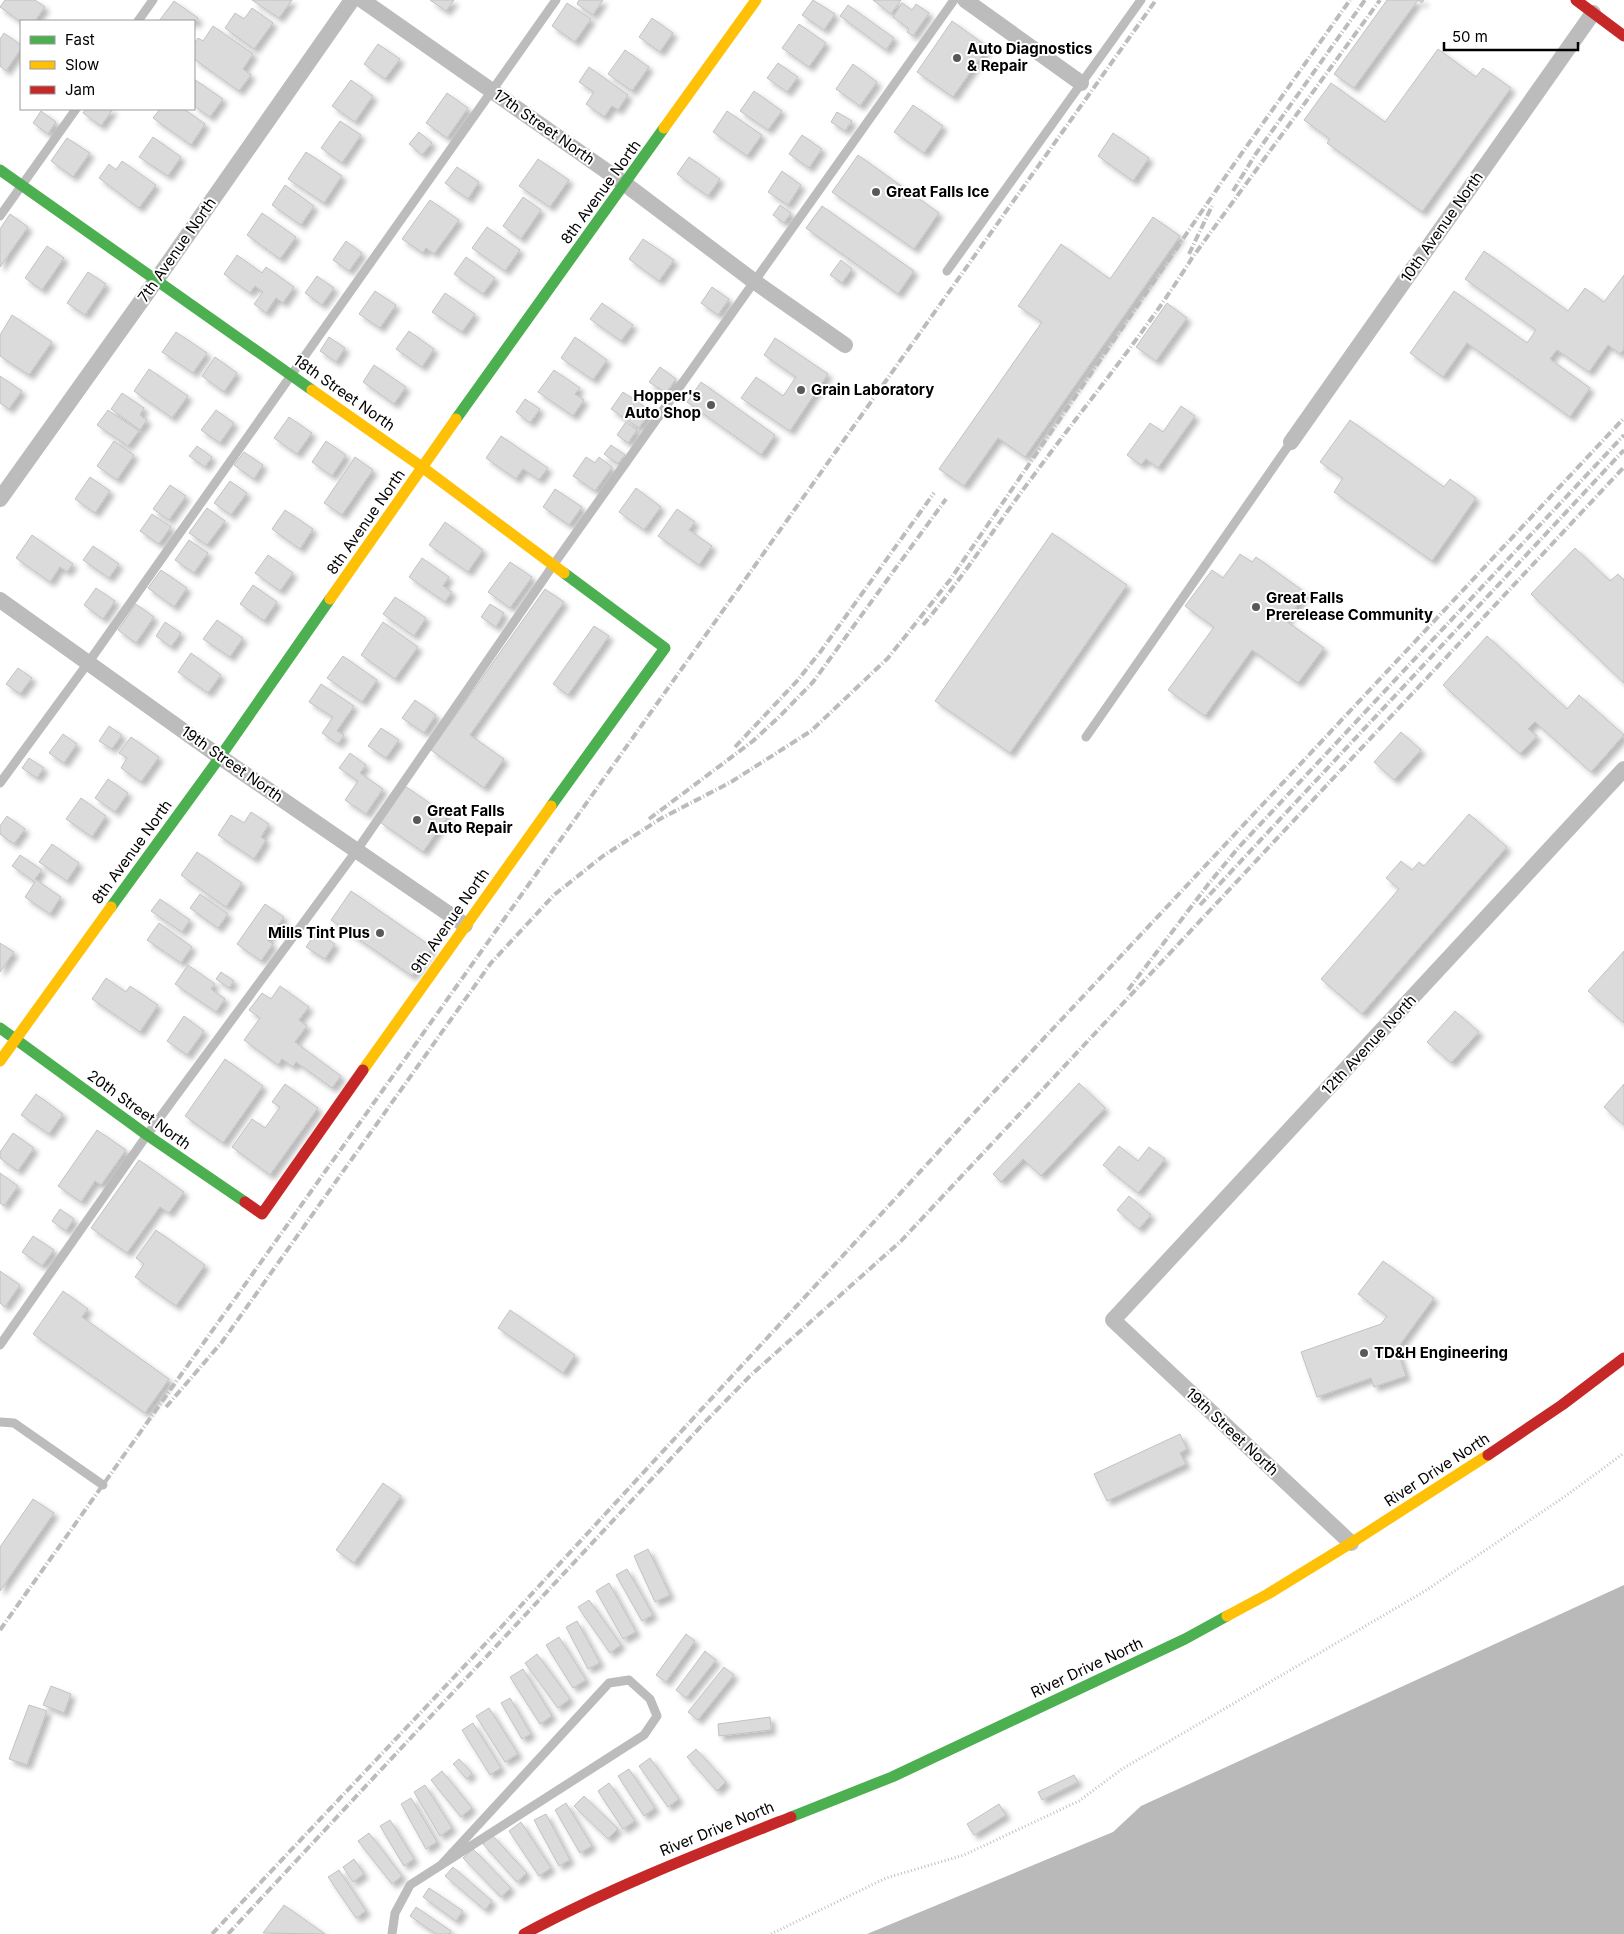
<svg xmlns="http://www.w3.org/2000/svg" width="1624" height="1934" viewBox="0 0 1624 1934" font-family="Inter,sans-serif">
<defs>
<filter id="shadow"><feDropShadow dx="4.5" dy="4.5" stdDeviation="2.5" flood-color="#0004"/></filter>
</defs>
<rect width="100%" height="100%" fill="#fff"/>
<!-- water -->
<path fill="#b9b9b9" d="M1624,1585V1934H867L1113,1832L1141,1806Z"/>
<!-- building -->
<g fill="#dbdbdb" stroke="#c2c2c2" filter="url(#shadow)">
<path d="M5,0H35L45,7L35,21L21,22L0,7Z"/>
<path d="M252,0H292L279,18Z"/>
<path d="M430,0H454L446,11Z"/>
<path d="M579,0H603L593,15L577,4Z"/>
<path d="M813,0L835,14L824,30L802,15Z"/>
<path d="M873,0H901L891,14Z"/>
<path d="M1387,0H1424L1422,3L1418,0L1354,88L1334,74Z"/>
<path d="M174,1L198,18L194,25V21H159Z"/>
<path d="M567,3L591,19L575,42L552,26Z"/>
<path d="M902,3L912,10L916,4L929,13L913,36L907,32L909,29L893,17Z"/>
<path d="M848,5L894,38L886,50L840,16Z"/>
<path d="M252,8L273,23L254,49L225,28L235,13L244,19Z"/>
<path d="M652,18L673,33L660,52L639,37Z"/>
<path d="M952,21L988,47L953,97L917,72Z"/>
<path d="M799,24L826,43L809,67L782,48Z"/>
<path d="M213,26L253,54L243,69L251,75L239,91L194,59V44L198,38L203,41Z"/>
<path d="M4,33L21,45V49L6,71L0,66V39Z"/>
<path d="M378,44L400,59L385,79L364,64Z"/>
<path d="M1438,49L1476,77L1483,68L1511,88L1422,212L1327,143L1330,139L1304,120L1331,83L1385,122Z"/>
<path d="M625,50L649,67L632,91L608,74Z"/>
<path d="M778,63L798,77L787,92L767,78Z"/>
<path d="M853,64L877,82L860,106L836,89Z"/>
<path d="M589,67L628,95L618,110L612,106L604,117L586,104L594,92L579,82Z"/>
<path d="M194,79L223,99L210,117L194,106Z"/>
<path d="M351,80L373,96L355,122L332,106Z"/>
<path d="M754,91L782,111L768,130L740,111Z"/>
<path d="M447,93L468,108L447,138L426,123Z"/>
<path d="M913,105L943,126L924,153L894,132Z"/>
<path d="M86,109H113L101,126L83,113Z"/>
<path d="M160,109H184L205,124L191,145L153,118Z"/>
<path d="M41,111L56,122L48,134L33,123Z"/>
<path d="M727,111L762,135L747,156L713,132Z"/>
<path d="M837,112L852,121L845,131L831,122Z"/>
<path d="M340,121L361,135L342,163L321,148Z"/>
<path d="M419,132L432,143L422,155L409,144Z"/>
<path d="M1113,133L1149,158L1133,181L1098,156Z"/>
<path d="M802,135L822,149L809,168L789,154Z"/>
<path d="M153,137L181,157L168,176L139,157Z"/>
<path d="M67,138L90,153L73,177L51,161Z"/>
<path d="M306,152L342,176L324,203L288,179Z"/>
<path d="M858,155L939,213L914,249L832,192Z"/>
<path d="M689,157L720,179L708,196L677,174Z"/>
<path d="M538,159L569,180L550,207L519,186Z"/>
<path d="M122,161L156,185L139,208L99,178L109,164L116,170Z"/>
<path d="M457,167L479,182L468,199L445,183Z"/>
<path d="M782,171L801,185L788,205L768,192Z"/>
<path d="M285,185L314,206L301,225L272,205Z"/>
<path d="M523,197L541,210L521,239L503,226Z"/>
<path d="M430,200L459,220L434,254L426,248L423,253L402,239Z"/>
<path d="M780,205L791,213L784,223L773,215Z"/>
<path d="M822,206L914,271L898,294L806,228Z"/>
<path d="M262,213L296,237L280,259L247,235Z"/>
<path d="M10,214L28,227L0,267V229Z"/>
<path d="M1153,217L1180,236L1025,457L998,438L964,486L939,469L1042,322L1018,306L1061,244L1110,279Z"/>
<path d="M487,227L520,250L505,271L472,248Z"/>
<path d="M643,239L674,260L659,281L629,259Z"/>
<path d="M346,241L362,253L349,271L333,260Z"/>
<path d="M47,246L64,258L42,290L25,278Z"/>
<path d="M1484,251L1568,311L1585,288L1604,302L1624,275V349L1620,354L1608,345L1589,372L1557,350L1550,359L1590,388L1570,417L1467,343L1443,377L1410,353L1454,291L1527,343L1536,330L1465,279Z"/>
<path d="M237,255L262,273L266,267L294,287L283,303L276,298L266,313L254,304L263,292L255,286L250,293L224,274Z"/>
<path d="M466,257L495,278L483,294L454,274Z"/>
<path d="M841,260L852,269L842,283L830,275Z"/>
<path d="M88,272L106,284L85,315L67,303Z"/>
<path d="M317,276L334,288L322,305L305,293Z"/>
<path d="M712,287L729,299L718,315L701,303Z"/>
<path d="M375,291L396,305L380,328L359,314Z"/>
<path d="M445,293L475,314L462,332L432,312Z"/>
<path d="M602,303L633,325L621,341L590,319Z"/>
<path d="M1167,303L1187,318L1156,361L1136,347Z"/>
<path d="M12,315L52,342L29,375L0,356V335Z"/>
<path d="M409,331L434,349L422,367L396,349Z"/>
<path d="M176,332L207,353L193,373L162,352Z"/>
<path d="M329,337L345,348L336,362L320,351Z"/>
<path d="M575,337L607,360L593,380L561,358Z"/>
<path d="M775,338L828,374L790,431L741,398L756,377L783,396L796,377L764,355Z"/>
<path d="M215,357L237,373L224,392L202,376Z"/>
<path d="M374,365L406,387L394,404L363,382Z"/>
<path d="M660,367L676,379L666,393L649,382Z"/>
<path d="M149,369L188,396L172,418L134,391Z"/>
<path d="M554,370L580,388L575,394L584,400L573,416L538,392Z"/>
<path d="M0,376L22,391L9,409L0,403Z"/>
<path d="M701,382L775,435L761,455L687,402Z"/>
<path d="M623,392L651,411L639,428L611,409Z"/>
<path d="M122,393L144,408L140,415L147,420L140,430L111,409Z"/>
<path d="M525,399L540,409L530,423L516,412Z"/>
<path d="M1181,406L1195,416L1158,468L1146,459L1141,465L1127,455L1150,423L1163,432Z"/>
<path d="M108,410L139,431L128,446L97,425Z"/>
<path d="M216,410L234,423L220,443L201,430Z"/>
<path d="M289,417L312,433L297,454L274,438Z"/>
<path d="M1350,420L1444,487L1450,479L1476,498L1432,561L1334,492L1343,478L1320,462Z"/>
<path d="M626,422L637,430L628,443L617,435Z"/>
<path d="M501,436L548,468L539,480L523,469L516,479L486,458Z"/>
<path d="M114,441L134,455L117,480L97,466Z"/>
<path d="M326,441L346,455L332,476L312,462Z"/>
<path d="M611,445L625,455L618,464L604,454Z"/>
<path d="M197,446L212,457L205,467L189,456Z"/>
<path d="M244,452L263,465L254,479L234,465Z"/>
<path d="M355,457L373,470L342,515L324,503Z"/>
<path d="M586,457L595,463L599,457L612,467L595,491L573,476Z"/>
<path d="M90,477L110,491L95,513L75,499Z"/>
<path d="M230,481L247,493L231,515L214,503Z"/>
<path d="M170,485L186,496L169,520L153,509Z"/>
<path d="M636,488L661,507L644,530L619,512Z"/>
<path d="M555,489L582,507L569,525L543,507Z"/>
<path d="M207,508L225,521L207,545L189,533Z"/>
<path d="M677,509L695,522L689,530L712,546L699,565L658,536Z"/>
<path d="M285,510L313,529L300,549L272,529Z"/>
<path d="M152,514L171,527L159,544L140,531Z"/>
<path d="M445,522L483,550L468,572L429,545Z"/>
<path d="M1052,533L1127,585L1010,753L935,701Z"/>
<path d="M32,535L73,564L67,572L60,567L50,582L16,558Z"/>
<path d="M189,540L208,553L194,573L175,560Z"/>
<path d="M93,546L119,564L109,578L83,560Z"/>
<path d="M1575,548L1610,581L1618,574L1624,580V683L1531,594Z"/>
<path d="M1240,554L1252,562L1256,557L1306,593L1286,621L1324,648L1298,683L1252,650L1205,716L1168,690L1214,627L1185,606L1212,570L1223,578Z"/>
<path d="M268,555L293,573L280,591L255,573Z"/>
<path d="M422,558L449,577L443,586L452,592L445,602L409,577Z"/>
<path d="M510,562L532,577L510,608L488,592Z"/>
<path d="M161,570L187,588L174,607L148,588Z"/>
<path d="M253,585L277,602L264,621L240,604Z"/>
<path d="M96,588L115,601L103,619L84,605Z"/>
<path d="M545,589L564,602L470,735L504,759L484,788L431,750Z"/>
<path d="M395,597L426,618L414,636L383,614Z"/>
<path d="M136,604L154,617L136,643L118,630Z"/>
<path d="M490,604L504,613L496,627L481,617Z"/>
<path d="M217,620L243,638L230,657L203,639Z"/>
<path d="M165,622L181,633L171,647L156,636Z"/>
<path d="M383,622L418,647L395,679L361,655Z"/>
<path d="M594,626L609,636L568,695L553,684Z"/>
<path d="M1487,636L1567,709L1579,695L1624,735L1591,772L1535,722L1528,729L1537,736L1520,754L1443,685Z"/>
<path d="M191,653L221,675L208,693L178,672Z"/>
<path d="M343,656L377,680L362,702L327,678Z"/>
<path d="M18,668L32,678L20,694L6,684Z"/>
<path d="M321,684L354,706L337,731L344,735L338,744L322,733L333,717L309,702Z"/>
<path d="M415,700L436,715L424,733L402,718Z"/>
<path d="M109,726L122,735L112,749L99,741Z"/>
<path d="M381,728L399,740L386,758L368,746Z"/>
<path d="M1401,732L1421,750L1394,780L1374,762Z"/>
<path d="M63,734L77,744L64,763L49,753Z"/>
<path d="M131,737L159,757L141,782L121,768L127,758L119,753Z"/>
<path d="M350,753L366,765L360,773L383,789L366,814L345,800L358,781L339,768Z"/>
<path d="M29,758L44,768L37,778L22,768Z"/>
<path d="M108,779L128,793L115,812L95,798Z"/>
<path d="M405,786L448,816L423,852L380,822Z"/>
<path d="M81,798L106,816L92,837L66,819Z"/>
<path d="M251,812L269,824L261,837L266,840L254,859L218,835L231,815L244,823Z"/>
<path d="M1469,814L1507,847L1362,1014L1321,979L1399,889L1386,878L1401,861L1412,870L1419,862L1424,866Z"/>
<path d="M7,816L25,829L14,844L0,834V826Z"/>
<path d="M52,844L79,863L67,881L39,862Z"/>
<path d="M197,852L242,883L226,907L181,875Z"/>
<path d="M20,855L42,870L35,879L61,897L50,914L25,897L35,882L12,866Z"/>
<path d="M351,891L432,947L412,976L331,920Z"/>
<path d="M200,894L228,914L218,928L190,908Z"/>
<path d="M160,899L190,920L182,932L151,911Z"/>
<path d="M265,904L284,917L267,940L273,944L261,961L237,944Z"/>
<path d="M159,923L192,947L181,963L147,940Z"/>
<path d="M316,932L335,944L325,959L306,947Z"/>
<path d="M0,943L14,952L0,972Z"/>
<path d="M1624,951V1023L1588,991Z"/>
<path d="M188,965L215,984L211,989L225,999L216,1012L175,984Z"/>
<path d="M221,972L234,981L229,988L216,979Z"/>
<path d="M106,978L126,992L130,986L158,1005L140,1032L92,999Z"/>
<path d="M280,986L309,1007L299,1020L307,1026L295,1042L341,1076L332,1088L296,1062L293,1067L282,1059L278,1065L244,1040L260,1018L249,1010L262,993L271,999Z"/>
<path d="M1455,1011L1479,1032L1451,1063L1427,1042Z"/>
<path d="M184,1016L204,1031L187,1055L167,1041Z"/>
<path d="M225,1059L263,1086L223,1143L185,1116Z"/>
<path d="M1079,1083L1105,1108L1041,1176L1023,1159L1001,1182L993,1174Z"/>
<path d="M285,1084L318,1108L270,1175L232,1147L252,1119L265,1128L280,1107L272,1102Z"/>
<path d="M1624,1084V1125L1604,1107Z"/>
<path d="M36,1094L63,1114L49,1134L21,1115Z"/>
<path d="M97,1130L126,1150L101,1185L95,1181L81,1202L58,1186Z"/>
<path d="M13,1133L34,1148L18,1171L0,1158V1152Z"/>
<path d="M1119,1146L1138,1161L1149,1147L1165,1159L1138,1193L1103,1165Z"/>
<path d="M139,1160L184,1192L169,1213L160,1207L127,1253L91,1228Z"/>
<path d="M0,1173L18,1186L4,1206L0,1203Z"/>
<path d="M1129,1196L1151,1215L1139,1229L1117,1210Z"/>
<path d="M60,1209L74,1219L66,1231L52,1221Z"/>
<path d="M156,1230L205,1265L176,1306L135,1277L144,1264L136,1258Z"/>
<path d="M33,1236L54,1250L42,1266L22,1252Z"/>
<path d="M1383,1261L1434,1298L1397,1349L1406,1376L1374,1387L1371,1378L1317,1397L1301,1352L1381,1324L1387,1316L1358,1294Z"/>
<path d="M0,1271L20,1285L5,1307L0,1303Z"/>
<path d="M63,1291L88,1309L82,1317L169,1379L145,1413L33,1334Z"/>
<path d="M510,1310L575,1355L563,1373L498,1328Z"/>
<path d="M1180,1434L1187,1449L1180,1453L1186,1464L1107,1501L1094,1474Z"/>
<path d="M383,1483L401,1496L354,1563L336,1550Z"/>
<path d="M33,1499L54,1513L0,1591V1547Z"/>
<path d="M648,1549L670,1595L655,1602L634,1556Z"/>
<path d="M627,1569L653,1615L642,1621L616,1575Z"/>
<path d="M609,1583L636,1632L623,1639L596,1591Z"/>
<path d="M589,1600L621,1645L610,1653L578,1607Z"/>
<path d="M577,1621L600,1663L588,1669L566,1627Z"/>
<path d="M686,1634L695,1641L666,1682L656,1675Z"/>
<path d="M559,1637L586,1680L573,1688L546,1645Z"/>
<path d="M705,1651L716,1660L686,1698L676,1690Z"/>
<path d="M537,1654L570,1699L558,1708L525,1663Z"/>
<path d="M724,1667L734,1675L698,1720L688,1712Z"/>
<path d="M523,1669L552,1716L540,1724L510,1677Z"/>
<path d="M51,1686L71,1694L64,1713L43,1705Z"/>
<path d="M510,1698L531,1734L522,1739L501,1703Z"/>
<path d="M29,1705L47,1711L27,1765L9,1759Z"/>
<path d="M489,1708L518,1754L505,1762L476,1716Z"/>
<path d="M770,1717L771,1730L719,1736L718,1724Z"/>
<path d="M473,1723L501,1768L490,1775L462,1730Z"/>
<path d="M696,1749L726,1782L717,1791L687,1757Z"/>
<path d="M650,1758L679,1799L668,1807L639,1766Z"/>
<path d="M459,1759L472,1773L467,1779L453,1764Z"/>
<path d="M629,1769L655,1808L644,1816L618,1776Z"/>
<path d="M442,1771L472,1808L461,1817L431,1780Z"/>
<path d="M1074,1775L1078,1782L1042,1800L1038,1792Z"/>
<path d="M609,1783L635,1821L623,1829L598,1791Z"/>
<path d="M425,1785L452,1828L440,1836L414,1792Z"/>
<path d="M584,1796L618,1829L608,1839L574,1806Z"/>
<path d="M411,1798L437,1842L426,1849L401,1804Z"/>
<path d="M566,1803L592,1846L580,1853L555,1810Z"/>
<path d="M999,1804L1006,1815L974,1835L967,1824Z"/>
<path d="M546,1814L570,1860L559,1866L534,1820Z"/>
<path d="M390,1820L414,1859L404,1866L380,1826Z"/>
<path d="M521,1822L551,1868L539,1876L509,1831Z"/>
<path d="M369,1833L402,1876L392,1884L358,1841Z"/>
<path d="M492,1835L527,1873L517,1882L483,1844Z"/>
<path d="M473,1849L511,1888L501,1897L463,1858Z"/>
<path d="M354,1859L364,1874L353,1882L343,1867Z"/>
<path d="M453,1867L492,1901L485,1910L445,1876Z"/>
<path d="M339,1870L366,1911L356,1918L328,1877Z"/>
<path d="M429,1888L463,1911L456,1921L423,1897Z"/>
<path d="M284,1905L325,1934L263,1933Z"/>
<path d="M416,1907L451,1931L449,1934H436L410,1916Z"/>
</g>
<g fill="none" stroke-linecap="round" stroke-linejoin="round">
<!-- path -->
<path stroke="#c2c2c2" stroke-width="3" stroke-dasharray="1 2.5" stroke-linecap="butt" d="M771,1934L886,1878L964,1855L1079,1801L1122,1769L1425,1591L1567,1495L1624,1453"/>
<!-- lane -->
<g stroke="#bcbcbc" stroke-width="9">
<path d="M138,21L153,0"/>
<path d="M0,216L76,109"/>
<path d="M947,271L1141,0"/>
<path d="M1086,737L1291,442"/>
<path d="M0,783L88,663L556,0"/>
<path d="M0,1345L147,1135L357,850L554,564L954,0"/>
<path d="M0,1422L14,1423L103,1485"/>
<path d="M392,1934L395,1913L410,1885L644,1735L657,1716L650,1699L629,1680L609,1683L442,1864"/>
</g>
<!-- street -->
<g stroke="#bcbcbc" stroke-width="16">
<path d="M362,0L625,184L755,282L845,345"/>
<path d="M965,0L1081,83"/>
<path d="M1291,442L1593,13"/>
<path d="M0,499L157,279L352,0"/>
<path d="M0,600L220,757L465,925"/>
<path d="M1351,1543L1113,1320L1624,769"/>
</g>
<!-- fast -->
<g stroke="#4caf50" stroke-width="11">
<path d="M0,170L312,390"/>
<path d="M456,419L664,128"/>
<path d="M551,806L665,648L564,573"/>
<path d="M111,907L220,757L330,599"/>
<path d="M0,1028L147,1135L245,1202"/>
<path d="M791,1817L892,1777L1185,1639L1227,1616"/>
</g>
<!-- slow -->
<g stroke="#ffc107" stroke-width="11">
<path d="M664,128L756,0"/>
<path d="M312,390L422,467L564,573"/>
<path d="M330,599L456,419"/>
<path d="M0,1061L111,907"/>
<path d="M363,1070L551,806"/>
<path d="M1227,1616L1268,1594L1351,1543L1488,1455"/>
</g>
<!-- jam -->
<g stroke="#c62828" stroke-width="11">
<path d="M1576,0L1624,36"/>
<path d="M245,1202L262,1214L363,1070"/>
<path d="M1488,1455L1562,1405L1624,1358"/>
<path d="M524,1934C610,1888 700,1853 791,1817"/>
</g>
<!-- rail -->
<g stroke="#bcbcbc" stroke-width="4" stroke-dasharray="8 2.5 1 2.5" stroke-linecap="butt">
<path d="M1233,191L1255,155L1365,0"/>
<path d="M1189,254L1212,206"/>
<path d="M923,625C962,579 995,527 1031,479C1085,405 1144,335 1192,258L1380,0"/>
<path d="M735,747L797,681L821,651L934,493"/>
<path d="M649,819L753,741L779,717L813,682L946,499"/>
<path d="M1200,905L1624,450"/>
<path d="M1128,990L1210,882L1239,847L1624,435"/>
<path d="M166,1407L222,1342L491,963L554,895L603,856L660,819L731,782L811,731L888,658L950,580L1230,170L1350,0"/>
<path d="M0,1630L1156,0"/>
<path d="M212,1934L505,1623L975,1112L1624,418"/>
<path d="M228,1934L704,1423L751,1375L901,1241L1624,467"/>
</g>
</g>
<!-- markers -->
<g fill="#595959" stroke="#fff" stroke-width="2">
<circle cx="957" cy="58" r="5"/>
<circle cx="876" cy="192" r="5"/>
<circle cx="801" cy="390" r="5"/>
<circle cx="711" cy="405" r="5"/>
<circle cx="1256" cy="607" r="5"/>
<circle cx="417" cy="820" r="5"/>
<circle cx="380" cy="933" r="5"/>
<circle cx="1364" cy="1353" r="5"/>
</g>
<g text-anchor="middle" stroke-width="4" stroke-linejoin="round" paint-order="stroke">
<!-- poi labels -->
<g font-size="15" font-weight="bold" fill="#000" stroke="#fff" text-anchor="start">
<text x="967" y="54">Auto Diagnostics<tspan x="967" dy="17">&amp; Repair</tspan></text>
<text x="886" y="197">Great Falls Ice</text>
<text x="811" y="395">Grain Laboratory</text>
<text x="701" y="401" text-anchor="end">Hopper's<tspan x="701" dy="17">Auto Shop</tspan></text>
<text x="1266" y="603">Great Falls<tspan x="1266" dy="17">Prerelease Community</tspan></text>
<text x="427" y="816">Great Falls<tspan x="427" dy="17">Auto Repair</tspan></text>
<text x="370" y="938" text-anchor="end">Mills Tint Plus</text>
<text x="1374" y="1358">TD&amp;H Engineering</text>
</g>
<!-- street labels -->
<g font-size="15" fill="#000" stroke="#fff">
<text transform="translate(544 127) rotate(35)" y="5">17th Street North</text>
<text transform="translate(601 192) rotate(-54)" y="5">8th Avenue North</text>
<text transform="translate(1442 227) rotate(-55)" y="5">10th Avenue North</text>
<text transform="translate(177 250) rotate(-55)" y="5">7th Avenue North</text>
<text transform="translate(344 393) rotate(35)" y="5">18th Street North</text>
<text transform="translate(366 522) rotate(-55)" y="5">8th Avenue North</text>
<text transform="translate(232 764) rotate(35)" y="5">19th Street North</text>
<text transform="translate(132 852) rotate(-54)" y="5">8th Avenue North</text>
<text transform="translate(450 921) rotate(-55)" y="5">9th Avenue North</text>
<text transform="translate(1369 1045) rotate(-47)" y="5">12th Avenue North</text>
<text transform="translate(139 1110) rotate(36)" y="5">20th Street North</text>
<text transform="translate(1232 1432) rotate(43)" y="5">19th Street North</text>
<text transform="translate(1437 1470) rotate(-33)" y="5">River Drive North</text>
<text transform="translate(1087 1668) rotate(-25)" y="5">River Drive North</text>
<text transform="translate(717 1829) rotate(-22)" y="5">River Drive North</text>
</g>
</g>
<!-- legend -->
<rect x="20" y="20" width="175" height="90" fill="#ffffff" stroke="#999999"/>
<rect x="30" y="36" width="25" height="8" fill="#4caf50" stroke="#999999"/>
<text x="65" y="45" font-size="15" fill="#000000">Fast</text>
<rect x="30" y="61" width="25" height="8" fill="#ffc107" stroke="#999999"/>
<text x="65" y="70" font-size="15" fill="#000000">Slow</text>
<rect x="30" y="86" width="25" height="8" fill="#c62828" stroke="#999999"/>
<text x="65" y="95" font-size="15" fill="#000000">Jam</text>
<!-- scale -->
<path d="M1444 42v8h134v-8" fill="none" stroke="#000000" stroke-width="2.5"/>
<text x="1452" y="42" font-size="15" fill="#000000" stroke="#ffffff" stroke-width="4" paint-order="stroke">50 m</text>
</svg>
